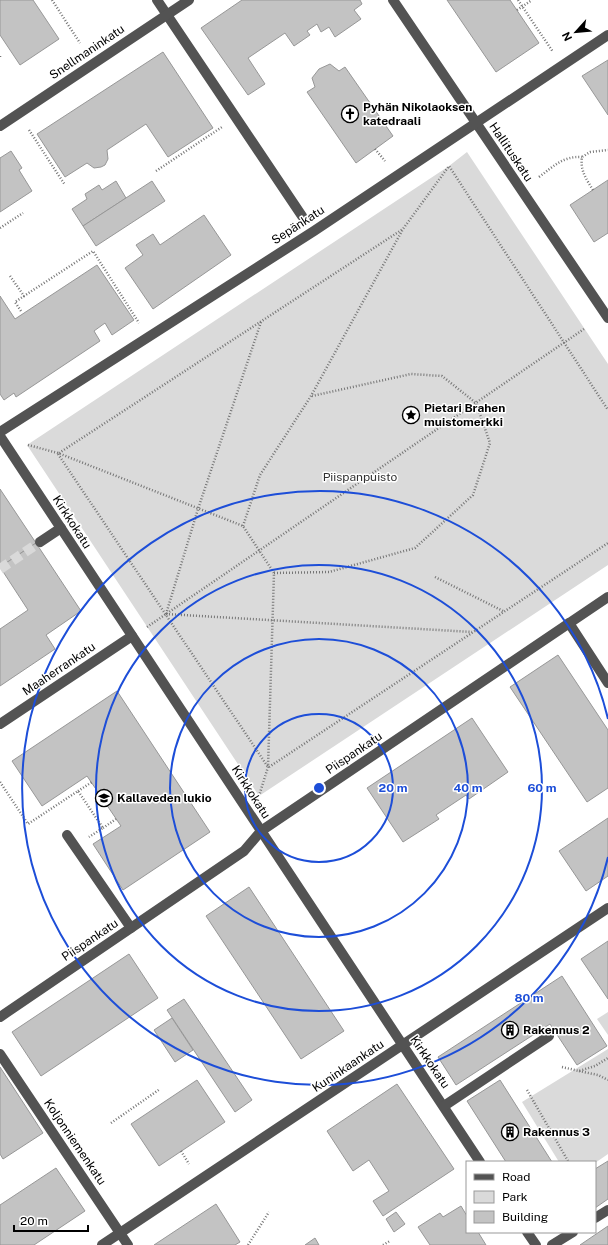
<svg xmlns="http://www.w3.org/2000/svg" width="608" height="1245" viewBox="0 0 608 1245" font-family="'Public Sans',sans-serif">
<rect width="100%" height="100%" fill="#fff"/>
<!-- green -->
<g fill="#dadada">
<path d="M467,152L608,364V565L259,796L27,445L449,166Z"/>
<path d="M608,1012V1035L597,1019Z"/>
<path d="M608,1049V1154L595,1163V1162H559L522,1102Z"/>
</g>
<!-- building -->
<g fill="#c3c3c3" stroke="#979797">
<path d="M0,0H33L59,39L20,65L0,35Z"/>
<path d="M242,0H360L362,4L354,10L361,19L335,37L329,27L321,32L317,24L307,31L310,35L294,46L285,33L248,58L265,84L248,95L201,28Z"/>
<path d="M447,0H510L539,43L496,72Z"/>
<path d="M163,52L213,128L168,157L146,124L107,150L108,159L105,165L101,167L94,168L87,163L65,177L37,134Z"/>
<path d="M608,60V115L582,76Z"/>
<path d="M330,64L339,71L345,67L393,136L356,163L307,92L315,87L312,78L319,69Z"/>
<path d="M11,151L22,168L19,170L32,191L0,212V158Z"/>
<path d="M608,180V233L594,242L570,205Z"/>
<path d="M116,181L126,198L83,226L72,209L87,199L85,194L99,185L102,190Z"/>
<path d="M152,181L165,201L96,246L83,226Z"/>
<path d="M204,215L231,255L153,309L125,268L143,255L136,245L153,234L160,245Z"/>
<path d="M97,265L134,320L112,335L105,323L94,331L100,341L16,397L14,393L4,400L0,394V296L15,319Z"/>
<path d="M0,489L36,543L0,567Z"/>
<path d="M36,543L81,611L46,635L55,649L0,686V629L28,610L0,567Z"/>
<path d="M558,655L608,730V788L587,802L510,687Z"/>
<path d="M117,691L210,832L123,890L93,844L121,826L87,776L42,806L12,761Z"/>
<path d="M472,718L508,772L469,799L466,795L436,815L439,819L403,842L367,788Z"/>
<path d="M608,818V876L586,891L559,851Z"/>
<path d="M249,887L344,1031L301,1059L206,916Z"/>
<path d="M608,941V999L581,959Z"/>
<path d="M129,954L158,998L41,1076L12,1032Z"/>
<path d="M562,976L607,1046L577,1065L550,1024L456,1085L438,1057Z"/>
<path d="M184,999L252,1100L235,1112L167,1010Z"/>
<path d="M172,1018L193,1050L175,1062L154,1030Z"/>
<path d="M0,1067L43,1133L3,1159L0,1154Z"/>
<path d="M197,1080L225,1122L159,1166L131,1124Z"/>
<path d="M500,1080L552,1162H506L467,1101Z"/>
<path d="M397,1084L454,1169L383,1216L373,1201L389,1191L369,1160L353,1171L327,1131Z"/>
<path d="M608,1161V1199L595,1208V1169Z"/>
<path d="M56,1168L85,1211L34,1245H0V1205Z"/>
<path d="M216,1204L240,1242L235,1245H154Z"/>
<path d="M461,1206L467,1216V1232H478L486,1245H430L418,1227L440,1213L443,1217Z"/>
<path d="M396,1212L405,1224L394,1232L386,1219Z"/>
<path d="M608,1226V1245H580Z"/>
<path d="M315,1238L319,1245H305Z"/>
</g>
<g fill="none" stroke-linecap="round" stroke-linejoin="round">
<!-- minor-tunnel -->
<path stroke="#d9d9d9" stroke-width="10" stroke-dasharray="10 5" stroke-linecap="butt" d="M0,569L40,542"/>
<!-- path -->
<g stroke="#757575" stroke-width="2.5" stroke-dasharray="1 2" stroke-linecap="butt">
<path d="M52,0L80,43"/>
<path d="M518,0L553,52"/>
<path d="M517,10L532,0"/>
<path d="M0,56V57"/>
<path d="M29,130L65,185"/>
<path d="M375,149L385,161"/>
<path d="M156,171L222,127"/>
<path d="M539,177C554,166 563,156 582,157"/>
<path d="M593,190C586,179 580,170 582,157L590,152L608,150"/>
<path d="M0,228L23,213"/>
<path d="M10,276L24,296L93,251L139,323"/>
<path d="M21,311L15,302L24,296"/>
<path d="M28,445L58,453L243,526L274,573L268,767L259,796"/>
<path d="M59,453L403,229"/>
<path d="M58,454L268,767"/>
<path d="M243,526L260,475L311,396L403,229L449,166L608,410"/>
<path d="M274,573L329,572L415,548L473,495L490,443L476,403L442,376L411,374L312,396"/>
<path d="M435,577L503,611"/>
<path d="M166,614L198,509L261,322"/>
<path d="M166,614L472,632"/>
<path d="M147,627L584,329"/>
<path d="M269,767L608,543"/>
<path d="M0,782L28,824L78,791L103,828L89,837"/>
<path d="M78,791L92,782"/>
<path d="M103,828L116,819"/>
<path d="M562,1067L579,1071L595,1066L608,1058"/>
<path d="M579,1071L598,1075L608,1080"/>
<path d="M527,1090L568,1161"/>
<path d="M111,1123L160,1089"/>
<path d="M181,1151L189,1164"/>
<path d="M248,1245L269,1212"/>
<path d="M383,1245L390,1241"/>
</g>
<!-- minor -->
<g stroke="#535353" stroke-width="10">
<path d="M157,0L302,216"/>
<path d="M393,0L608,318"/>
<path d="M0,126L189,0"/>
<path d="M0,432L314,231L608,35"/>
<path d="M0,436L480,1162"/>
<path d="M40,542L61,528"/>
<path d="M569,623L608,683"/>
<path d="M0,724L132,636"/>
<path d="M67,835L131,928"/>
<path d="M0,1017L244,851L261,831L608,597"/>
<path d="M0,1054L128,1245"/>
<path d="M444,1106L549,1036"/>
<path d="M595,1218L608,1210"/>
<path d="M527,1232L536,1245"/>
<path d="M102,1245L608,908"/>
<path d="M552,1245L573,1232"/>
</g>
</g>
<!-- distance rings -->
<g fill="none" stroke="#1d4ed8" stroke-width="2">
<circle cx="319" cy="788" r="74"/>
<circle cx="319" cy="788" r="149"/>
<circle cx="319" cy="788" r="223"/>
<path d="M608 857A297 297 0 1 1 608 719"/>
</g>
<!-- icons -->
<defs>
<g id="church-ring" transform="scale(0.9)"><circle r="9.5" fill="#fff" stroke="#000" stroke-width="1.5"/><path d="M-1.2-6h2.4v3.5h3.3v2.4h-3.3V6h-2.4V-.1h-3.3v-2.4h3.3Z" fill="#000"/></g>
<g id="sight-ring" transform="scale(0.9)"><circle r="9.5" fill="#fff" stroke="#000" stroke-width="1.5"/><path d="M0-6L1.8-2.2L6-1.7L2.9 1.2L3.7 5.4L0 3.3L-3.7 5.4L-2.9 1.2L-6-1.7L-1.8-2.2Z" fill="#000"/></g>
<g id="school-ring" transform="scale(0.9)"><circle r="9.5" fill="#fff" stroke="#000" stroke-width="1.5"/><path d="M0-5L7-2L0 1L-7-2ZM-4 1L0 2.5L4 1V4Q0 6-4 4Z" fill="#000"/></g>
<g id="building-ring" transform="scale(0.9)"><circle r="9.5" fill="#fff" stroke="#000" stroke-width="1.5"/><path d="M-4-6H4V6H1V3H-1V6H-4ZM-2.5-4.3h1.7v1.8h-1.7ZM.8-4.3h1.7v1.8H.8ZM-2.5-1h1.7V.8h-1.7ZM.8-1h1.7V.8H.8Z" fill="#000"/></g>
</defs>
<g fill-rule="evenodd">
<use href="#church-ring" x="350" y="114"/>
<use href="#sight-ring" x="411" y="415"/>
<use href="#school-ring" x="104" y="798"/>
<use href="#building-ring" x="510" y="1030"/>
<use href="#building-ring" x="510" y="1132"/>
</g>
<g text-anchor="middle" stroke-width="3" stroke-linejoin="round" paint-order="stroke">
<!-- street labels -->
<g font-size="12" fill="#000" stroke="#fff">
<text transform="translate(87 52) rotate(-34)" y="4">Snellmaninkatu</text>
<text transform="translate(511 152) rotate(56)" y="4">Hallituskatu</text>
<text transform="translate(298 225) rotate(-33)" y="4">Sepänkatu</text>
<text transform="translate(72 522) rotate(57)" y="4">Kirkkokatu</text>
<text transform="translate(59 669) rotate(-34)" y="4">Maaherrankatu</text>
<text transform="translate(354 753) rotate(-34)" y="4">Piispankatu</text>
<text transform="translate(251 792) rotate(57)" y="4">Kirkkokatu</text>
<text transform="translate(90 940) rotate(-34)" y="4">Piispankatu</text>
<text transform="translate(430 1062) rotate(56)" y="4">Kirkkokatu</text>
<text transform="translate(348 1066) rotate(-34)" y="4">Kuninkaankatu</text>
<text transform="translate(75 1142) rotate(56)" y="4">Koljonniemenkatu</text>
</g>
<!-- poi labels -->
<g font-size="12" font-weight="bold" fill="#000" stroke="#fff" text-anchor="start">
<text x="363" y="111">Pyhän Nikolaoksen<tspan x="363" dy="14">katedraali</tspan></text>
<text x="424" y="412">Pietari Brahen<tspan x="424" dy="14">muistomerkki</tspan></text>
<text x="117" y="802">Kallaveden lukio</text>
<text x="523" y="1034">Rakennus 2</text>
<text x="523" y="1136">Rakennus 3</text>
</g>
<!-- park labels -->
<g font-size="12" fill="#313131" stroke="#fff">
<text x="360" y="481">Piispanpuisto</text>
</g>
</g>
<circle cx="319" cy="788" r="6" fill="#1d4ed8" stroke="#fff" stroke-width="2"/>
<g font-size="12" text-anchor="middle" font-weight="bold" fill="#1d4ed8" stroke="#fff" stroke-width="3" stroke-linejoin="round" paint-order="stroke">
<text x="393" y="792">20 m</text>
<text x="468" y="792">40 m</text>
<text x="542" y="792">60 m</text>
<text x="529" y="1002">80 m</text>
</g>
<!-- legend -->
<rect x="466" y="1161" width="130" height="72" fill="#ffffff" stroke="#999999"/>
<rect x="474" y="1174" width="20" height="6" fill="#535353" stroke="#999999"/>
<text x="502" y="1181" font-size="12" fill="#000000">Road</text>
<rect x="474" y="1191" width="20" height="12" fill="#dadada" stroke="#999999"/>
<text x="502" y="1201" font-size="12" fill="#000000">Park</text>
<rect x="474" y="1211" width="20" height="12" fill="#c3c3c3" stroke="#999999"/>
<text x="502" y="1221" font-size="12" fill="#000000">Building</text>
<!-- north arrow -->
<g transform="translate(576 32) rotate(243)" stroke="#ffffff" stroke-width="3" paint-order="stroke">
<path d="M0-3L7 15L0 10L-7 15Z" fill="#000000"/>
<text y="-6" font-size="11" font-weight="bold" text-anchor="middle" fill="#000000">N</text>
</g>
<!-- scale -->
<path d="M14 1225v6h74v-6" fill="none" stroke="#000000" stroke-width="2"/>
<text x="20" y="1225" font-size="12" fill="#000000" stroke="#ffffff" stroke-width="3" paint-order="stroke">20 m</text>
</svg>
